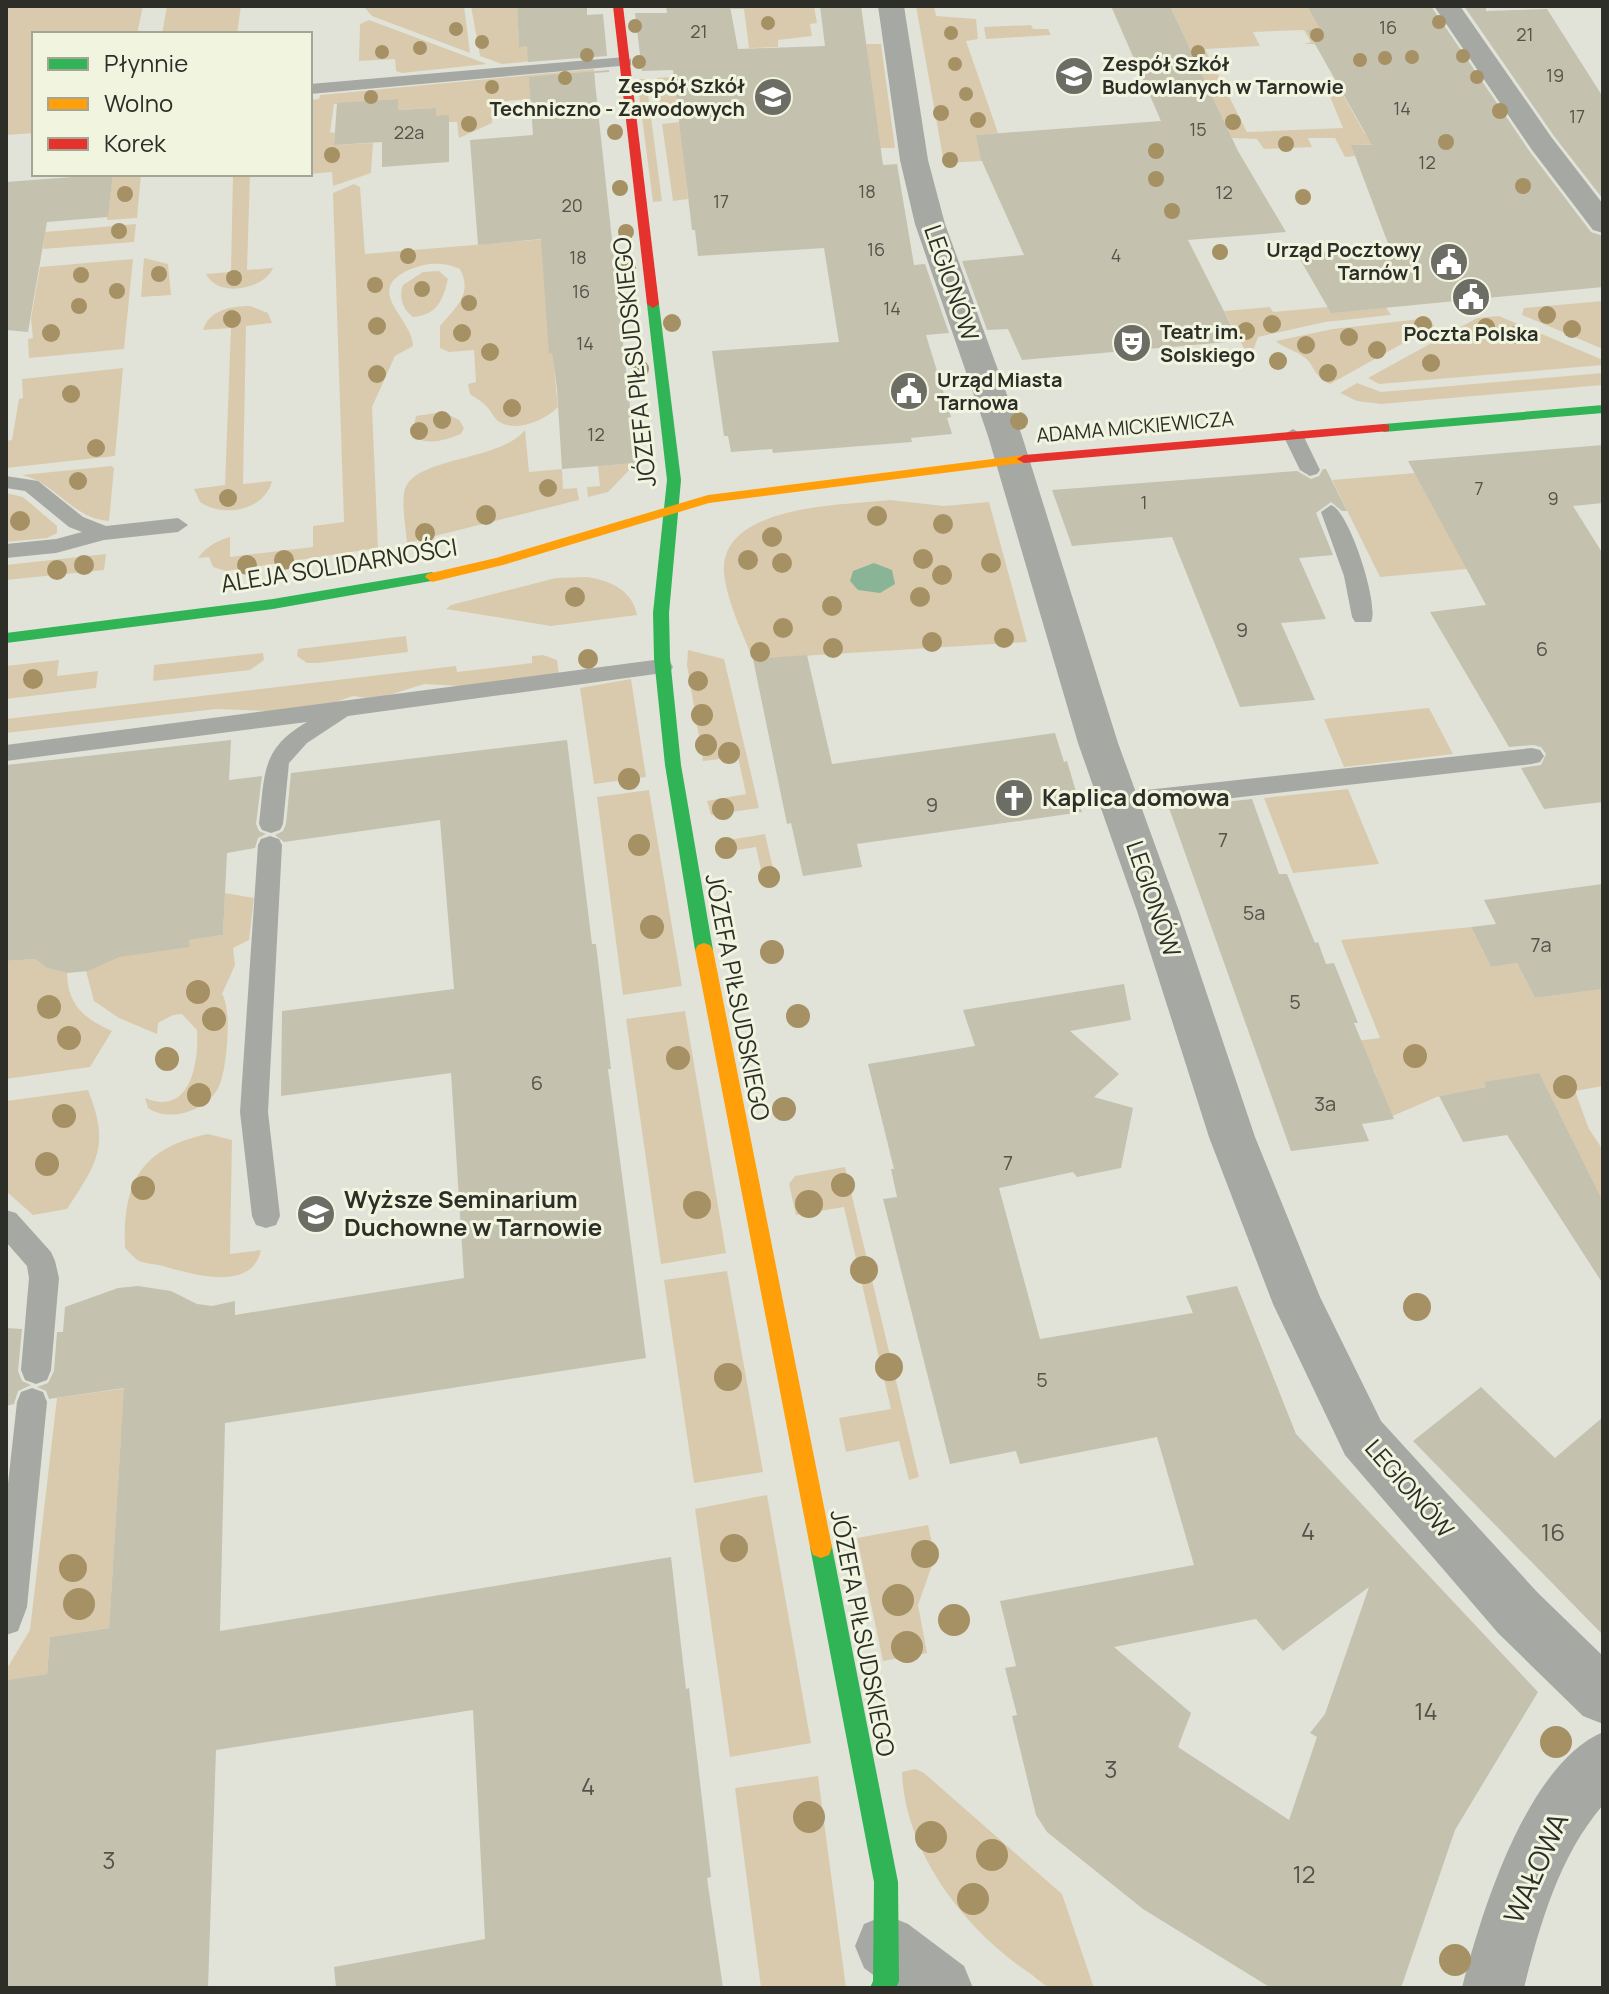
<svg xmlns="http://www.w3.org/2000/svg" width="1609" height="1994" viewBox="0 0 1609 1994" font-family="Manrope,sans-serif">
<rect width="100%" height="100%" fill="#e1e3d8"/>
<!-- green -->
<g fill="#d9caae">
<path d="M6,6H143L137,34H34V133L6,135Z"/>
<path d="M167,6H241L237,34H162Z"/>
<path d="M464,6L470,53L372,16L364,7Z"/>
<path d="M471,6H517L519,46L545,45L552,59L502,64L480,56Z"/>
<path d="M730,6H814L817,23L810,24L812,36L778,40V47L749,48L744,9H731Z"/>
<path d="M916,6H934L936,16L976,19L978,39L966,41L998,133L977,135L982,161L944,163Z"/>
<path d="M1170,6H1307L1335,55L1321,44H1304L1311,42L1304,30L1253,32L1260,46L1205,49L1247,132L1343,128L1326,87L1338,86L1365,134L1483,128L1455,144L1352,145L1355,156L1345,157L1335,138H1308L1312,147L1264,149L1257,139L1232,138Z"/>
<path d="M369,20L487,64L402,73L396,71L395,59L359,61L360,24Z"/>
<path d="M1031,25L1033,29H1048L1051,35L986,39L984,27Z"/>
<path d="M866,44H881L895,148H879Z"/>
<path d="M594,69L595,83L531,99L494,102L492,123L459,138L457,122H449L436,116L435,108L398,110V99L334,104L330,132L335,133L334,145L373,143L371,173L333,186L332,172L310,174V100L319,99L320,95Z"/>
<path d="M674,77L679,115H661L657,78Z"/>
<path d="M637,79H646L662,201L653,202Z"/>
<path d="M680,122L688,199L673,201L662,124Z"/>
<path d="M113,174H141L137,218L107,220Z"/>
<path d="M233,174H250L247,270L273,268C264,290 217,298 206,274L231,272Z"/>
<path d="M354,184L360,187L365,254L546,239L548,312L558,407C544,421 516,433 498,421C493,417 491,410 486,406C482,401 475,398 470,394L468,384L476,382L474,350L449,352L440,348V326C456,307 473,294 460,269C444,262 428,262 411,269C361,290 413,318 413,346L395,356L372,407L378,548L226,571L213,567L209,557L198,558C206,547 216,541 230,537V557L313,547V526L344,522L333,193Z"/>
<path d="M136,224L134,242L43,249L45,232Z"/>
<path d="M144,258L168,264L171,295L141,297Z"/>
<path d="M133,259L124,349L29,358L28,339L33,338L31,319L40,267Z"/>
<path d="M439,271L448,279C443,300 437,315 413,317C403,310 398,296 403,285L423,272Z"/>
<path d="M1603,301V349L1522,315L1524,308Z"/>
<path d="M250,306L268,313L272,323L246,326L243,484L272,481C265,511 222,518 200,502L194,489L225,485L231,328L203,330C209,310 231,306 250,306Z"/>
<path d="M1270,307L1273,312L1328,307H1386L1391,315L1325,322L1258,337L1250,359L1224,311Z"/>
<path d="M1499,316L1603,360V365L1379,384L1368,378L1477,318Z"/>
<path d="M1429,318L1434,326L1330,384C1311,374 1315,365 1304,357C1295,350 1283,348 1276,341L1333,329Z"/>
<path d="M123,368L115,456L6,468V441L12,440L19,399L23,398L22,379Z"/>
<path d="M1603,373V385L1381,404L1357,401L1340,393L1357,383L1381,392Z"/>
<path d="M443,412L459,420L464,428L461,434C445,440 426,447 412,435L416,416Z"/>
<path d="M525,430L529,472L562,469L563,489L577,488L579,500L407,543C406,528 402,509 404,494C408,456 499,463 525,430Z"/>
<path d="M636,463L608,492L588,497L587,487L600,486L598,466Z"/>
<path d="M111,466L114,468L109,521C73,519 56,483 22,475Z"/>
<path d="M1415,473L1467,569L1380,577L1332,480Z"/>
<path d="M6,493L23,497L57,526V533L47,538L6,542Z"/>
<path d="M890,500L944,506L989,502L1027,642L753,659C743,635 722,590 724,565C729,504 847,505 890,500Z"/>
<path d="M106,554L104,570L6,580V565Z"/>
<path d="M587,577C611,581 632,590 637,615L551,626L446,609L451,605L556,578Z"/>
<path d="M406,636L408,652L318,663H307L297,656L298,649Z"/>
<path d="M688,650L724,659L759,808L711,815L707,801L746,794L738,757L703,761L687,665Z"/>
<path d="M263,653L264,660L250,670L153,681L154,665Z"/>
<path d="M543,655L557,660L559,675L461,686L424,684L386,696L367,698L353,696L336,702L268,711L216,709L6,733V719L456,666L457,672L532,663V656Z"/>
<path d="M59,660L57,676L98,671L96,688L6,699V666Z"/>
<path d="M631,679L646,777L594,784L580,688Z"/>
<path d="M1429,708L1453,754L1344,767L1324,719Z"/>
<path d="M1348,789L1379,864L1293,873L1264,798Z"/>
<path d="M649,790L682,986L623,995L597,797Z"/>
<path d="M765,834L776,881L764,883L756,847L719,853L716,842Z"/>
<path d="M225,893L254,898L249,940L233,948L235,965L222,994C232,1009 227,1063 221,1081C213,1109 171,1124 148,1108L145,1098C191,1117 199,1062 197,1030L182,1014L173,1015L158,1023L157,1034L119,1018L94,1001L86,971L126,947H189V940L223,935Z"/>
<path d="M1471,927L1491,967L1517,963L1535,998L1603,989V1086L1575,1091L1589,1129L1603,1150V1202L1485,1082L1486,1087L1439,1096L1381,1121L1369,1091L1381,1089L1374,1070L1348,1042L1380,1038L1341,940Z"/>
<path d="M35,959L47,968L67,973C68,1005 83,1018 112,1031L90,1067L6,1079V961Z"/>
<path d="M685,1011L726,1253L661,1264L626,1019Z"/>
<path d="M88,1090C110,1145 98,1162 67,1209L33,1215L6,1191V1101Z"/>
<path d="M208,1134L232,1140L230,1254L261,1250C252,1293 191,1274 163,1266C156,1264 146,1264 139,1261C134,1258 129,1252 125,1248C123,1183 140,1148 208,1134Z"/>
<path d="M845,1167L919,1477L909,1480L899,1441L846,1452L839,1418L891,1409L844,1207L796,1215L789,1184L795,1176Z"/>
<path d="M727,1271L763,1472L694,1483L664,1280Z"/>
<path d="M134,1387L121,1438L109,1628L50,1637L47,1674L6,1680V1670L30,1630L57,1398Z"/>
<path d="M767,1495L811,1743L730,1757L695,1509Z"/>
<path d="M928,1525L935,1557L918,1605L927,1653L883,1661L857,1538Z"/>
<path d="M915,1769L924,1773L1062,1894L1094,1988C1081,1988 1062,1992 1050,1988C1042,1984 1033,1975 1025,1970C962,1926 905,1851 902,1772Z"/>
<path d="M818,1776L846,1988H761L735,1788Z"/>
</g>
<!-- water -->
<path fill="#89b596" d="M874,563L892,570L895,584L880,593L858,590L850,581L853,571Z"/>
<!-- building -->
<g fill="#c4c1af" fill-rule="evenodd">
<path d="M517,6H587V15L603,14L607,56L528,62L527,46L519,47Z"/>
<path d="M666,6H730L738,49L825,46L820,6H861L883,165L897,164L914,265L925,264L949,333L926,335L951,417L947,418L952,434L911,438L912,442L773,453L772,449L731,452L728,436H724L712,351L839,342L824,248L698,256L695,230H692L673,70L642,71L635,13H667Z"/>
<path d="M1111,6H1170L1238,151L1286,232L1188,240L1239,341L1022,360L1008,329L987,330L962,261L1024,255L981,159L976,135L1161,121Z"/>
<path d="M1307,6H1431L1530,152L1591,232L1603,236V287L1331,313L1297,254L1389,246L1351,145H1372L1307,30L1320,29Z"/>
<path d="M1464,6H1486V11L1547,9L1603,97V199L1554,136Z"/>
<path d="M609,70V72L594,73L636,463L562,469L557,389L552,353L549,354L541,239L478,245L470,140L533,135L529,77Z"/>
<path d="M398,99V110L436,108V116L449,115V162L382,167V142L334,145L337,103Z"/>
<path d="M113,174L108,217L47,222L28,332L6,330V182Z"/>
<path d="M1603,445V503L1573,506L1603,554V802L1544,809L1521,768L1541,765L1546,754L1541,747L1533,745L1509,747L1430,612L1486,605L1408,461Z"/>
<path d="M1323,469H1326L1347,511H1342L1331,502L1316,513L1333,555L1299,558L1326,619L1281,623L1315,700L1240,707L1172,537L1072,546L1052,490L1297,471L1311,479L1319,476Z"/>
<path d="M807,655L832,764L1055,733L1064,762L1067,761L1082,812L857,844L862,867L803,876L791,823L787,824L753,659Z"/>
<path d="M231,740L229,780L262,776L256,824L259,831L266,834L258,838L255,848L227,853L223,935L189,940V947L119,957L88,971L67,973L47,968L35,959L6,961V765Z"/>
<path d="M567,740L592,944H596L611,1069H608L646,1358L225,1423L220,1631L671,1557L686,1689L689,1688L711,1877L707,1878L723,1988H336L334,1967L485,1939L473,1710L216,1750L208,1988H6V1680L47,1674L50,1637L109,1628L124,1388L49,1399L46,1391L37,1387L48,1383L54,1371L57,1332H63L65,1307L118,1288L138,1286L171,1291L197,1304L212,1306L235,1301V1315L464,1278L451,1073L281,1096L282,1011L454,989L440,820L284,842L275,835L283,831L286,824L291,773Z"/>
<path d="M1252,799L1279,874H1287L1315,943L1318,942L1326,964L1334,963L1358,1023H1354L1394,1119L1362,1124L1369,1141L1291,1151L1169,808Z"/>
<path d="M1603,884V989L1535,998L1517,963L1491,967L1471,927L1496,924L1484,900Z"/>
<path d="M1124,984L1131,1020L1070,1031L1119,1074L1094,1097L1133,1108L1121,1168L1077,1177L1073,1172L999,1188L1040,1339L1193,1313L1186,1296L1237,1286L1296,1434L1538,1692L1455,1830L1401,1988H1271L1143,1909L1047,1832L1036,1815L1012,1716L1017,1715L1005,1668L1016,1666L1000,1601L1194,1565L1157,1437L1020,1464L1016,1451L950,1464L883,1199L897,1197L891,1169H894L868,1064L975,1046L963,1010ZM1369,1587L1325,1714L1310,1733L1317,1737L1289,1820L1178,1747L1191,1713L1114,1647L1256,1619L1283,1651Z"/>
<path d="M1539,1073L1603,1202V1284L1507,1135L1463,1142L1439,1096L1486,1087L1484,1082Z"/>
<path d="M6,1328L22,1329L18,1371L22,1381L31,1385L18,1391L14,1404L6,1406Z"/>
<path d="M1481,1387L1555,1458L1603,1417V1635L1413,1441Z"/>
</g>
<g fill="none" stroke-linecap="round" stroke-linejoin="round">
<!-- lane -->
<g fill="#a6a8a4" fill-rule="evenodd">
<path d="M625,57L631,59V65L310,94V84Z"/>
<path d="M1293,429L1303,435L1320,470L1317,474L1310,476L1300,470L1283,435Z"/>
<path d="M6,476L38,481L83,517L106,526L178,518L188,525L178,532L104,540L56,553L6,558V544L56,539L82,532L69,527L25,491L6,488Z"/>
<path d="M1331,505C1349,510 1380,606 1371,622H1355L1352,617L1344,576L1321,512Z"/>
<path d="M662,659L670,662L673,667L670,672L348,716L307,743L289,763L283,824L280,830L271,833L262,830L259,824C265,775 260,749 307,722L6,761V745Z"/>
<path d="M1532,748L1540,750L1544,756L1540,762L1532,764L1119,811L1111,808L1107,802L1111,796L1119,793Z"/>
<path d="M270,836L279,839L282,845L268,1112L280,1216L276,1225L266,1228L256,1225L252,1216L240,1112L258,845L261,839Z"/>
<path d="M6,1210L16,1213L51,1252L55,1261L59,1278L51,1370L47,1380L36,1384L25,1380L21,1370L29,1278L27,1266L6,1242Z"/>
<path d="M32,1388L43,1392L47,1402L27,1607L18,1631L6,1635V1502L17,1402L21,1392Z"/>
</g>
<!-- street -->
<g fill="#a6a8a4" fill-rule="evenodd">
<path d="M878,6H904L928,160L945,224L1022,436L1118,743L1179,911L1255,1137L1320,1297L1381,1421L1538,1593L1603,1656V1724L1583,1716L1498,1633L1345,1455L1273,1304L1209,1137L1137,911L1078,743L988,436L915,224L900,160Z"/>
<path d="M1434,6H1460L1552,138L1603,204V233L1593,230L1532,150Z"/>
<path d="M1603,1732V1805C1559,1856 1540,1924 1524,1988H1462C1481,1913 1527,1764 1603,1732Z"/>
<path d="M886,1915L908,1924L964,1966L973,1988H891L864,1968L855,1946L864,1924Z"/>
</g>
<!-- fast -->
<g fill="#30b455" fill-rule="evenodd">
<path d="M653,300L659,304L681,480L669,613L670,658L681,765L713,950L710,955H698L695,950L665,765L654,658L653,613L667,480L647,304Z"/>
<path d="M1603,405V413L1384,432L1377,428L1384,424Z"/>
<path d="M432,572L439,577L437,580L273,609L6,643V633L273,599Z"/>
<path d="M821,1536L829,1539L832,1547L898,1882L899,1981L896,1988H870L873,1981L874,1882L810,1547L813,1539Z"/>
</g>
<!-- slow -->
<g fill="#ff9f0a" fill-rule="evenodd">
<path d="M1024,455L1031,459L1029,462L709,503L503,565L432,582L425,577L427,574L496,558L708,495Z"/>
<path d="M704,943L710,945L713,950L832,1547L829,1555L821,1558L813,1555L810,1547L695,950L698,945Z"/>
</g>
<!-- jam -->
<g fill="#e5322d" fill-rule="evenodd">
<path d="M613,6H623L659,304L653,308L647,304Z"/>
<path d="M1384,424L1389,425V431L1024,463L1017,459L1024,455Z"/>
</g>
</g>
<!-- trees -->
<g fill="#a69164">
<circle cx="1439" cy="22" r="7"/>
<circle cx="768" cy="23" r="7"/>
<circle cx="635" cy="26" r="7"/>
<circle cx="456" cy="29" r="7"/>
<circle cx="951" cy="33" r="7"/>
<circle cx="1317" cy="35" r="7"/>
<circle cx="482" cy="42" r="7"/>
<circle cx="420" cy="48" r="7"/>
<circle cx="382" cy="52" r="7"/>
<circle cx="1198" cy="52" r="7"/>
<circle cx="587" cy="55" r="7"/>
<circle cx="1463" cy="56" r="7"/>
<circle cx="1412" cy="57" r="7"/>
<circle cx="1385" cy="58" r="7"/>
<circle cx="1360" cy="60" r="7"/>
<circle cx="639" cy="62" r="7"/>
<circle cx="955" cy="64" r="7"/>
<circle cx="1477" cy="77" r="7"/>
<circle cx="565" cy="78" r="7"/>
<circle cx="492" cy="87" r="7"/>
<circle cx="966" cy="94" r="7"/>
<circle cx="371" cy="97" r="7"/>
<circle cx="1500" cy="111" r="8"/>
<circle cx="941" cy="113" r="8"/>
<circle cx="978" cy="120" r="8"/>
<circle cx="1233" cy="122" r="8"/>
<circle cx="469" cy="124" r="8"/>
<circle cx="615" cy="132" r="8"/>
<circle cx="1446" cy="142" r="8"/>
<circle cx="1286" cy="144" r="8"/>
<circle cx="1156" cy="151" r="8"/>
<circle cx="332" cy="155" r="8"/>
<circle cx="950" cy="160" r="8"/>
<circle cx="1156" cy="179" r="8"/>
<circle cx="1523" cy="186" r="8"/>
<circle cx="620" cy="188" r="8"/>
<circle cx="125" cy="194" r="8"/>
<circle cx="1303" cy="197" r="8"/>
<circle cx="1172" cy="211" r="8"/>
<circle cx="119" cy="231" r="8"/>
<circle cx="626" cy="232" r="8"/>
<circle cx="1220" cy="252" r="8"/>
<circle cx="408" cy="256" r="8"/>
<circle cx="628" cy="268" r="8"/>
<circle cx="159" cy="274" r="8"/>
<circle cx="81" cy="275" r="8"/>
<circle cx="234" cy="278" r="8"/>
<circle cx="375" cy="285" r="8"/>
<circle cx="422" cy="289" r="8"/>
<circle cx="117" cy="291" r="8"/>
<circle cx="469" cy="303" r="8"/>
<circle cx="79" cy="306" r="8"/>
<circle cx="1547" cy="315" r="9"/>
<circle cx="232" cy="319" r="9"/>
<circle cx="672" cy="323" r="9"/>
<circle cx="1272" cy="324" r="9"/>
<circle cx="1423" cy="325" r="9"/>
<circle cx="377" cy="326" r="9"/>
<circle cx="1486" cy="327" r="9"/>
<circle cx="1572" cy="329" r="9"/>
<circle cx="1246" cy="331" r="9"/>
<circle cx="51" cy="333" r="9"/>
<circle cx="462" cy="333" r="9"/>
<circle cx="1516" cy="335" r="9"/>
<circle cx="1349" cy="337" r="9"/>
<circle cx="1306" cy="345" r="9"/>
<circle cx="1377" cy="350" r="9"/>
<circle cx="490" cy="352" r="9"/>
<circle cx="1278" cy="361" r="9"/>
<circle cx="1431" cy="363" r="9"/>
<circle cx="640" cy="369" r="9"/>
<circle cx="1328" cy="373" r="9"/>
<circle cx="377" cy="374" r="9"/>
<circle cx="71" cy="394" r="9"/>
<circle cx="512" cy="408" r="9"/>
<circle cx="442" cy="420" r="9"/>
<circle cx="1019" cy="421" r="9"/>
<circle cx="419" cy="431" r="9"/>
<circle cx="96" cy="448" r="9"/>
<circle cx="78" cy="481" r="9"/>
<circle cx="548" cy="488" r="9"/>
<circle cx="228" cy="498" r="9"/>
<circle cx="486" cy="515" r="10"/>
<circle cx="877" cy="516" r="10"/>
<circle cx="20" cy="521" r="10"/>
<circle cx="943" cy="524" r="10"/>
<circle cx="425" cy="533" r="10"/>
<circle cx="772" cy="537" r="10"/>
<circle cx="923" cy="559" r="10"/>
<circle cx="284" cy="560" r="10"/>
<circle cx="748" cy="560" r="10"/>
<circle cx="782" cy="563" r="10"/>
<circle cx="991" cy="563" r="10"/>
<circle cx="84" cy="565" r="10"/>
<circle cx="247" cy="565" r="10"/>
<circle cx="57" cy="570" r="10"/>
<circle cx="942" cy="575" r="10"/>
<circle cx="575" cy="597" r="10"/>
<circle cx="920" cy="597" r="10"/>
<circle cx="832" cy="606" r="10"/>
<circle cx="783" cy="628" r="10"/>
<circle cx="1004" cy="638" r="10"/>
<circle cx="932" cy="642" r="10"/>
<circle cx="833" cy="648" r="10"/>
<circle cx="760" cy="652" r="10"/>
<circle cx="588" cy="659" r="10"/>
<circle cx="33" cy="679" r="10"/>
<circle cx="698" cy="681" r="10"/>
<circle cx="702" cy="715" r="11"/>
<circle cx="706" cy="745" r="11"/>
<circle cx="729" cy="753" r="11"/>
<circle cx="629" cy="779" r="11"/>
<circle cx="723" cy="809" r="11"/>
<circle cx="639" cy="845" r="11"/>
<circle cx="726" cy="848" r="11"/>
<circle cx="769" cy="877" r="11"/>
<circle cx="652" cy="927" r="12"/>
<circle cx="772" cy="952" r="12"/>
<circle cx="198" cy="992" r="12"/>
<circle cx="49" cy="1007" r="12"/>
<circle cx="798" cy="1016" r="12"/>
<circle cx="214" cy="1019" r="12"/>
<circle cx="69" cy="1038" r="12"/>
<circle cx="1415" cy="1056" r="12"/>
<circle cx="678" cy="1058" r="12"/>
<circle cx="167" cy="1059" r="12"/>
<circle cx="1565" cy="1087" r="12"/>
<circle cx="199" cy="1095" r="12"/>
<circle cx="784" cy="1109" r="12"/>
<circle cx="64" cy="1116" r="12"/>
<circle cx="47" cy="1164" r="12"/>
<circle cx="843" cy="1185" r="12"/>
<circle cx="143" cy="1188" r="12"/>
<circle cx="809" cy="1204" r="14"/>
<circle cx="697" cy="1205" r="14"/>
<circle cx="864" cy="1270" r="14"/>
<circle cx="1417" cy="1307" r="14"/>
<circle cx="889" cy="1367" r="14"/>
<circle cx="728" cy="1377" r="14"/>
<circle cx="734" cy="1548" r="14"/>
<circle cx="925" cy="1554" r="14"/>
<circle cx="73" cy="1568" r="14"/>
<circle cx="898" cy="1600" r="16"/>
<circle cx="79" cy="1604" r="16"/>
<circle cx="954" cy="1620" r="16"/>
<circle cx="907" cy="1647" r="16"/>
<circle cx="1556" cy="1742" r="16"/>
<circle cx="809" cy="1817" r="16"/>
<circle cx="931" cy="1837" r="16"/>
<circle cx="992" cy="1855" r="16"/>
<circle cx="973" cy="1899" r="16"/>
<circle cx="1455" cy="1960" r="16"/>
</g>
<!-- icons -->
<defs>
<g id="school-disc" transform="scale(2)"><circle r="9.5" fill="#6c6d65" stroke="#f1f5e0"/><path d="M0-5L7-2L0 1L-7-2ZM-4 1L0 2.5L4 1V4Q0 6-4 4Z" fill="#fff"/></g>
<g id="civic-disc" transform="scale(2)"><circle r="9.5" fill="#6c6d65" stroke="#f1f5e0"/><path d="M-.6-6.5H3V-4.5H.6V-3L4-1V1h2V6H-6V1h2V-1L-.6-3ZM-1.2 2.5V6h2.4V2.5Z" fill="#fff"/></g>
<g id="theatre-disc" transform="scale(2)"><circle r="9.5" fill="#6c6d65" stroke="#f1f5e0"/><path d="M-5-5.5Q0-4 5-5.5V0Q5 5 0 6Q-5 5-5 0ZM-3.3-2.5H-1v1.5H-3.3ZM1-2.5H3.3v1.5H1ZM-2.8 1Q0 5.5 2.8 1Z" fill="#fff"/></g>
<g id="church-disc" transform="scale(2)"><circle r="9.5" fill="#6c6d65" stroke="#f1f5e0"/><path d="M-1.2-6h2.4v3.5h3.3v2.4h-3.3V6h-2.4V-.1h-3.3v-2.4h3.3Z" fill="#fff"/></g>
<g id="university-disc" transform="scale(2)"><circle r="9.5" fill="#6c6d65" stroke="#f1f5e0"/><path d="M0-5L7-2L0 1L-7-2ZM-4 1L0 2.5L4 1V4Q0 6-4 4Z" fill="#fff"/></g>
</defs>
<g fill-rule="evenodd">
<use href="#school-disc" x="1074" y="76"/>
<use href="#school-disc" x="773" y="97"/>
<use href="#civic-disc" x="1449" y="262"/>
<use href="#civic-disc" x="1471" y="297"/>
<use href="#theatre-disc" x="1132" y="343"/>
<use href="#civic-disc" x="909" y="391"/>
<use href="#church-disc" x="1014" y="798"/>
<use href="#university-disc" x="316" y="1214"/>
</g>
<g text-anchor="middle" stroke-width="6" stroke-linejoin="round" paint-order="stroke">
<!-- far-number labels -->
<g font-size="18" fill="#535349">
<text x="1388" y="34">16</text>
<text x="699" y="38">21</text>
<text x="1525" y="41">21</text>
<text x="1555" y="82">19</text>
<text x="1402" y="115">14</text>
<text x="1577" y="123">17</text>
<text x="1198" y="136">15</text>
<text x="409" y="139">22a</text>
<text x="1427" y="169">12</text>
<text x="867" y="198">18</text>
<text x="1224" y="199">12</text>
<text x="721" y="208">17</text>
<text x="572" y="212">20</text>
<text x="876" y="256">16</text>
<text x="1116" y="262">4</text>
<text x="578" y="264">18</text>
<text x="581" y="298">16</text>
<text x="892" y="315">14</text>
<text x="585" y="350">14</text>
<text x="596" y="441">12</text>
<text x="1479" y="495">7</text>
<text x="1553" y="505">9</text>
<text x="1144" y="509">1</text>
</g>
<!-- far-poi labels -->
<g font-size="20" font-weight="bold" fill="#2d2e27" stroke="#f1f5e0" text-anchor="start">
<text x="1102" y="71">Zespół Szkół<tspan x="1102" dy="23">Budowlanych w Tarnowie</tspan></text>
<text x="745" y="93" text-anchor="end">Zespół Szkół<tspan x="745" dy="23">Techniczno - Zawodowych</tspan></text>
<text x="1421" y="257" text-anchor="end">Urząd Pocztowy<tspan x="1421" dy="23">Tarnów 1</tspan></text>
<text x="1160" y="339">Teatr im.<tspan x="1160" dy="23">Solskiego</tspan></text>
<text x="1471" y="341" text-anchor="middle">Poczta Polska</text>
<text x="937" y="387">Urząd Miasta<tspan x="937" dy="23">Tarnowa</tspan></text>
</g>
<!-- far-street labels -->
<g font-size="20" fill="#2d2e27" stroke="#f1f5e0">
<text transform="translate(1135 427) rotate(-5)" y="7">ADAMA MICKIEWICZA</text>
</g>
<!-- number labels -->
<g font-size="20" fill="#535349">
<text x="1242" y="637">9</text>
<text x="1542" y="656">6</text>
<text x="932" y="812">9</text>
<text x="1223" y="847">7</text>
<text x="1254" y="920">5a</text>
<text x="1541" y="952">7a</text>
<text x="1295" y="1009">5</text>
<text x="537" y="1090">6</text>
<text x="1325" y="1111">3a</text>
<text x="1008" y="1170">7</text>
<text x="1042" y="1387">5</text>
</g>
<!-- street labels -->
<g font-size="24" fill="#2d2e27" stroke="#f1f5e0">
<text transform="translate(951 283) rotate(71)" y="8">LEGIONÓW</text>
<text transform="translate(635 362) rotate(-96)" y="8">JÓZEFA PIŁSUDSKIEGO</text>
<text transform="translate(339 566) rotate(-9)" y="8">ALEJA SOLIDARNOŚCI</text>
<text transform="translate(1153 899) rotate(71)" y="8">LEGIONÓW</text>
<text transform="translate(737 997) rotate(79)" y="8">JÓZEFA PIŁSUDSKIEGO</text>
<text transform="translate(1409 1489) rotate(49)" y="8">LEGIONÓW</text>
<text transform="translate(862 1633) rotate(79)" y="8">JÓZEFA PIŁSUDSKIEGO</text>
</g>
<!-- poi labels -->
<g font-size="24" font-weight="bold" fill="#2d2e27" stroke="#f1f5e0" text-anchor="start">
<text x="1042" y="806">Kaplica domowa</text>
<text x="344" y="1208">Wyższe Seminarium<tspan x="344" dy="28">Duchowne w Tarnowie</tspan></text>
</g>
<!-- near-number labels -->
<g font-size="24" fill="#535349">
<text x="1308" y="1540">4</text>
<text x="1553" y="1541">16</text>
<text x="1426" y="1720">14</text>
<text x="1111" y="1778">3</text>
<text x="588" y="1795">4</text>
<text x="109" y="1869">3</text>
<text x="1304" y="1883">12</text>
</g>
<!-- near-street labels -->
<g font-size="28" fill="#2d2e27" stroke="#f1f5e0">
<text transform="translate(1536 1868) rotate(-66)" y="10">WAŁOWA</text>
</g>
</g>
<!-- border -->
<rect width="1609" height="1994" fill="none" stroke="#2d2e27" stroke-width="16"/>
<!-- legend -->
<rect x="32" y="32" width="280" height="144" fill="#f1f5e0" stroke="#a3a596" stroke-width="2"/>
<rect x="48" y="58" width="40" height="12" fill="#30b455" stroke="#a3a596" stroke-width="2"/>
<text x="104" y="72" font-size="24" fill="#2d2e27">Płynnie</text>
<rect x="48" y="98" width="40" height="12" fill="#ff9f0a" stroke="#a3a596" stroke-width="2"/>
<text x="104" y="112" font-size="24" fill="#2d2e27">Wolno</text>
<rect x="48" y="138" width="40" height="12" fill="#e5322d" stroke="#a3a596" stroke-width="2"/>
<text x="104" y="152" font-size="24" fill="#2d2e27">Korek</text>
</svg>
